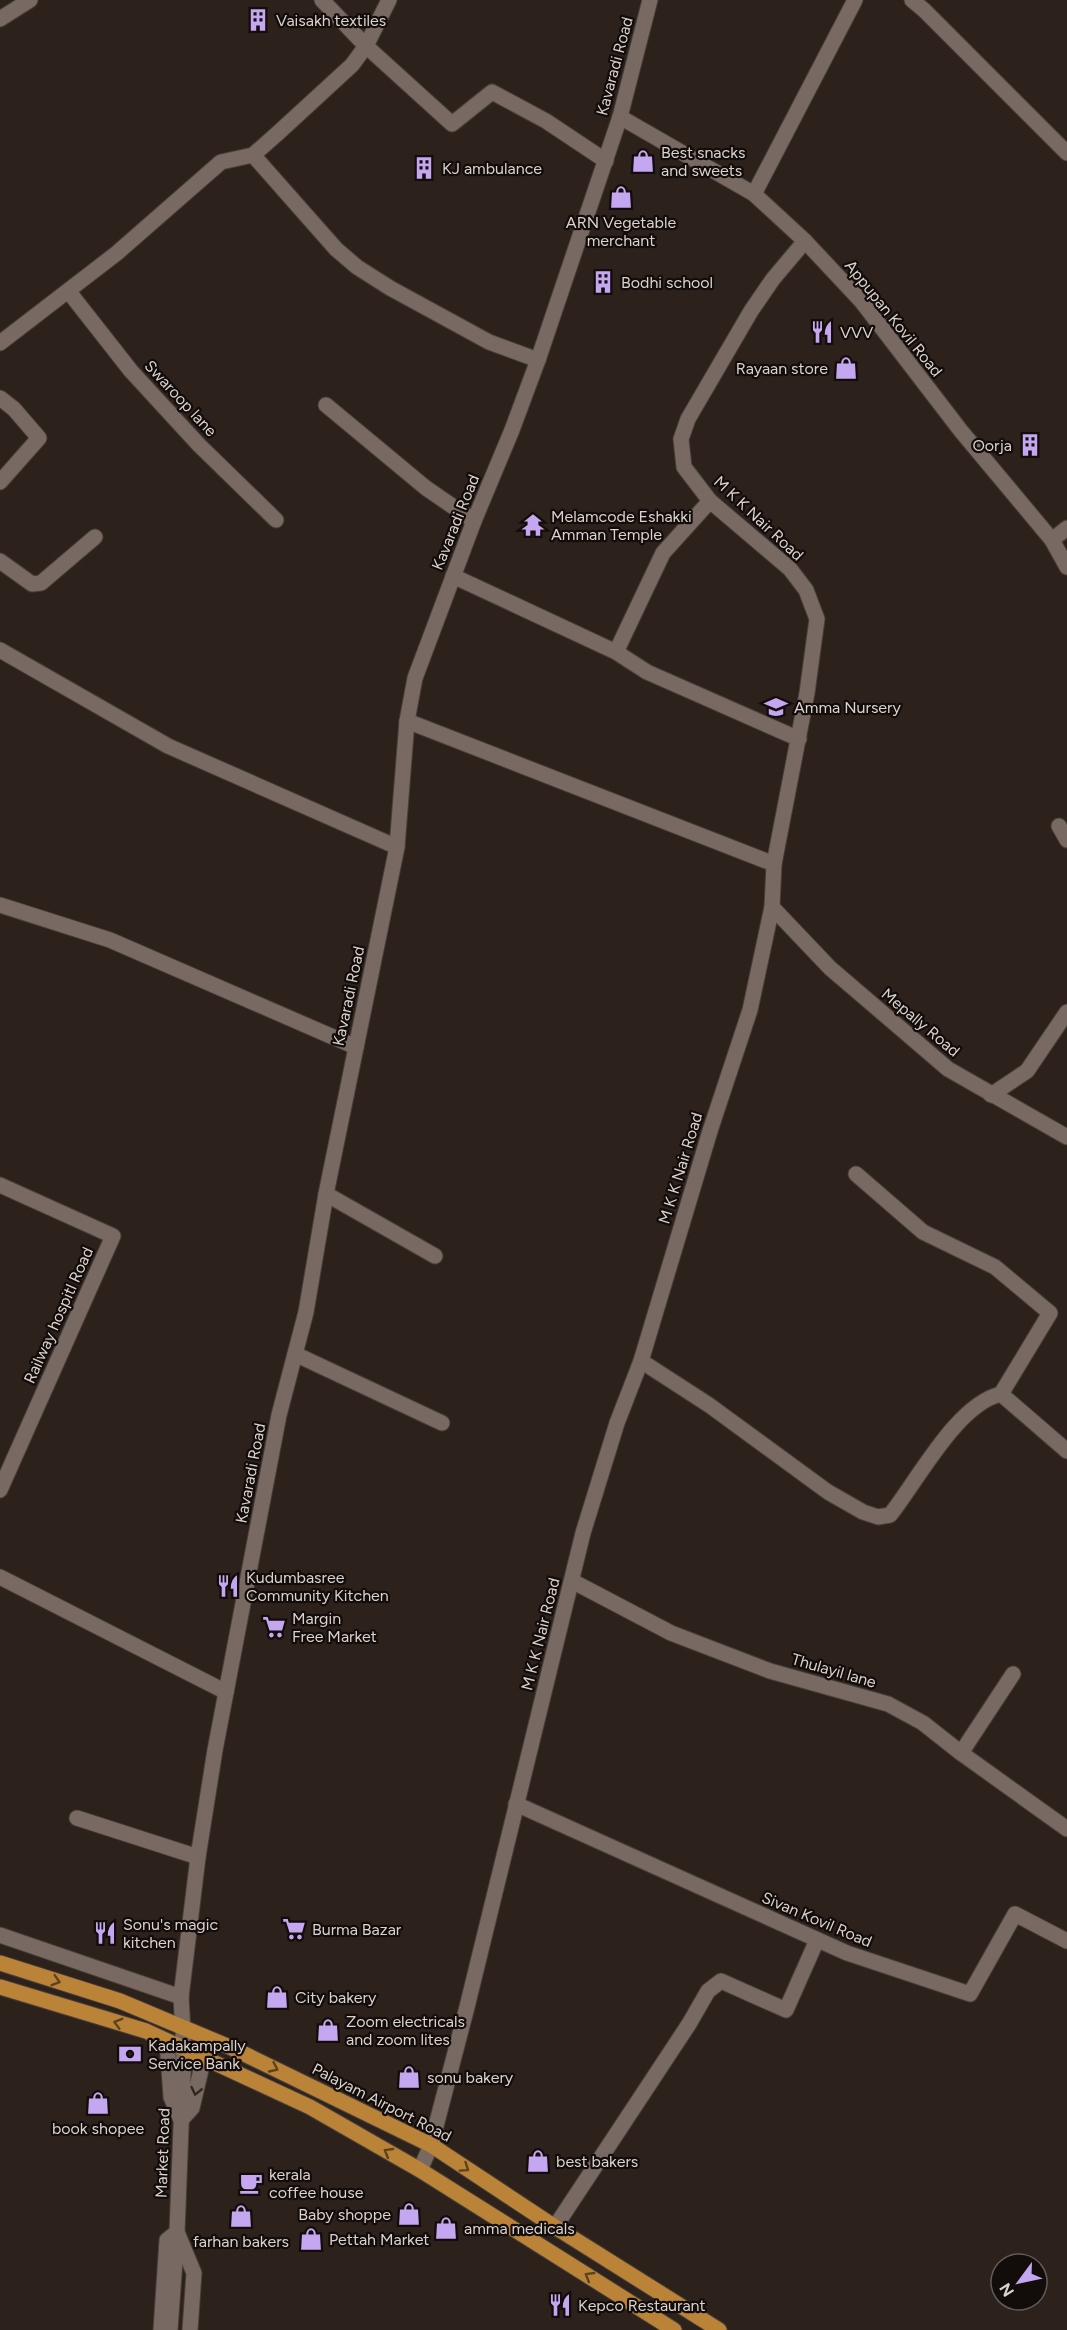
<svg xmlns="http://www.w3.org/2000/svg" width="1067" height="2330" viewBox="0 0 1067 2330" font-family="Figtree,sans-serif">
<rect width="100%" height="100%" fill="#2d211c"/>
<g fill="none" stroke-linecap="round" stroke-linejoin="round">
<!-- street casing -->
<g stroke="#483f3a" stroke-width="17">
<g id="street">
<path d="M322,0L366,46L452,124L492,92L546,121L606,161"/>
<path d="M912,0L924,10L1067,153"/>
<path d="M0,19L30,0"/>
<path d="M620,117L754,194L805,241L862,302L961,431L1052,540L1067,567"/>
<path d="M253,155L336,249L357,267L390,288L489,342L538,360"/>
<path d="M754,194L855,0"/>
<path d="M69,292L131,371L199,445L276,520"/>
<path d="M0,343L117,253L221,162L253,155L278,133L352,65L366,46L389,0"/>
<path d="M0,398L14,409L39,438L0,482"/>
<path d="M326,405L426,488L474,521"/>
<path d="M1052,540L1067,528"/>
<path d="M0,561L32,584L41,583L95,537"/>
<path d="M453,576L616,652L647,672L799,739"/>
<path d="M0,650L168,746L397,847"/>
<path d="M616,652L663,553L710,501"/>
<path d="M407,721L774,864"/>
<path d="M1059,826L1067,840"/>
<path d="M0,905L110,940L356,1047"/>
<path d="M772,907L830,968L948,1069L1067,1137"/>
<path d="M991,1095L1027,1071L1067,1012"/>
<path d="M856,1174L923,1232L995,1267L1050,1313L1001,1394"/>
<path d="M0,1185L113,1236L0,1490"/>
<path d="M326,1194L435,1256"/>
<path d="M295,1354L442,1423"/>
<path d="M641,1361L709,1405L828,1492L863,1512L878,1517L890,1515C918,1480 957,1404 1001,1394L1067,1451"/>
<path d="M0,1577L226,1692"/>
<path d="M572,1581L671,1633L770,1671L888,1704L923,1723L961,1753L1067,1829"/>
<path d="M961,1753L1013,1674"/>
<path d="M516,1804L847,1953L970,1994L1015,1914L1067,1941"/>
<path d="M77,1818L198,1857"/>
<path d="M0,1935L181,1997"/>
<path d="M420,2170L431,2145L467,2007L583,1533L617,1423L641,1361L710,1131L750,1010L772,907L774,864L807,693L817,619L806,590L790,569L710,501L684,467L681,439L688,419L751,311L773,279L805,241"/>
<path d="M555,2227L689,2024L708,1991L721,1981L786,2010L817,1940"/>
<path d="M161,2330L167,2240L177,2232L194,2273L190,2330"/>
</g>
</g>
<!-- secondary casing -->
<g stroke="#483f3a" stroke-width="17">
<g id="secondary">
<path d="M167,2041L171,2097L181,2120L192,2108L204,2057"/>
<path d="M170,2330L177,2232L184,2049L181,1997L198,1857L215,1750L279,1415L306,1312L326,1194L397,847L407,721L415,678L474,521L512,430L538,360L620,117L650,0"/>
</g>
</g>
<!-- primary casing -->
<g stroke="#483f3a" stroke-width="17">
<g id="primary">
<path d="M0,1963L120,2001L232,2048L431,2145L555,2227L719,2330"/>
<path d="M0,1987L146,2031L310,2107L420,2170L674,2330"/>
</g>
</g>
<!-- street -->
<use href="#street" stroke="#786a63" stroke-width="15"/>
<!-- secondary -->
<use href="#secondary" stroke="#786a63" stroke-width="15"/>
<!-- primary -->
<use href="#primary" stroke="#bb8337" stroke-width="15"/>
</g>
<!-- one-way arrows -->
<defs><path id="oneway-chevron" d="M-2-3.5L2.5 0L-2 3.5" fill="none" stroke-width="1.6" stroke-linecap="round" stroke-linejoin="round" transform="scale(1.5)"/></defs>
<g stroke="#5e421e">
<use href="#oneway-chevron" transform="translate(56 1981) rotate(17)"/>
<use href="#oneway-chevron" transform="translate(118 2023) rotate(-164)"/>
<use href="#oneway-chevron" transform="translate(274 2068) rotate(25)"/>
<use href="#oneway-chevron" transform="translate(388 2152) rotate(-150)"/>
<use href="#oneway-chevron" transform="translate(465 2168) rotate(34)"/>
<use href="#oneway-chevron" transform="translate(589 2276) rotate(-149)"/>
</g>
<use stroke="#312825" href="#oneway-chevron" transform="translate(196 2091) rotate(103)"/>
<!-- icons -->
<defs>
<g id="building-bare" transform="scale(1.8)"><path d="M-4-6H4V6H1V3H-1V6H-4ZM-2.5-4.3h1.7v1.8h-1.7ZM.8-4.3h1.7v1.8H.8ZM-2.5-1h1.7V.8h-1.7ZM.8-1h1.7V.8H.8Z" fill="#c5a7f1" stroke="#120c0a" stroke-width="2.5" paint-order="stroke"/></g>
<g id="shop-bare" transform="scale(1.8)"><path d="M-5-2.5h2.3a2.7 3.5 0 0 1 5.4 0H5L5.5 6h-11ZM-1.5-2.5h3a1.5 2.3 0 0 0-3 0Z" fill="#c5a7f1" stroke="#120c0a" stroke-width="2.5" paint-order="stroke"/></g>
<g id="restaurant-bare" transform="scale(1.8)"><path d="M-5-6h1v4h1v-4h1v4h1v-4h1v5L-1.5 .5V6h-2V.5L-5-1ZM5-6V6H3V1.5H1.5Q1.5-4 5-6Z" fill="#c5a7f1" stroke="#120c0a" stroke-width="2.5" paint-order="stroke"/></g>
<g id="temple-bare" transform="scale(1.8)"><path d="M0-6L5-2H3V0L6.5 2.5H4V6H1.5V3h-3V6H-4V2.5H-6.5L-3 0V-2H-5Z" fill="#c5a7f1" stroke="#120c0a" stroke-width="2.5" paint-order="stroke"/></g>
<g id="school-bare" transform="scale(1.8)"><path d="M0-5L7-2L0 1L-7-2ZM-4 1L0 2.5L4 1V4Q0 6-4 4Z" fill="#c5a7f1" stroke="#120c0a" stroke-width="2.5" paint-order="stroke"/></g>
<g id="supermarket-bare" transform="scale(1.8)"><path d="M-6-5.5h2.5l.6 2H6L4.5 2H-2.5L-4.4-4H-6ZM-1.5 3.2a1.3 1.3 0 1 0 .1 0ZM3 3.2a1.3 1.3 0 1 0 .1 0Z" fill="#c5a7f1" stroke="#120c0a" stroke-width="2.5" paint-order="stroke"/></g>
<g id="bank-bare" transform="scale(1.8)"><path d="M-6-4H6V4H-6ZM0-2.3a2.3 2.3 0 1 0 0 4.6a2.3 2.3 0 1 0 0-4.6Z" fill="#c5a7f1" stroke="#120c0a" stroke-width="2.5" paint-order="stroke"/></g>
<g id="cafe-bare" transform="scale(1.8)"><path d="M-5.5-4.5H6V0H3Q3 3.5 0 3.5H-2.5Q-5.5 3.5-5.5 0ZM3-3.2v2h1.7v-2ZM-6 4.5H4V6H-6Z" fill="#c5a7f1" stroke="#120c0a" stroke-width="2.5" paint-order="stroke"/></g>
</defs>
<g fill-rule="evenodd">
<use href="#building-bare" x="258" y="20"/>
<use href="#shop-bare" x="643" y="161"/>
<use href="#building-bare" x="424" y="168"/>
<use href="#shop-bare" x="621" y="197"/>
<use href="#building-bare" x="603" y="282"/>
<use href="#restaurant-bare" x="822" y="332"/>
<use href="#shop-bare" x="846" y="368"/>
<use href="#building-bare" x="1030" y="445"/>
<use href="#temple-bare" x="533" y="525"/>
<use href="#school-bare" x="776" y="707"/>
<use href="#restaurant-bare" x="228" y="1586"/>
<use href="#supermarket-bare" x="274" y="1627"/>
<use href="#supermarket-bare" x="294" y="1929"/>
<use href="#restaurant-bare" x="105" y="1933"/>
<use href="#shop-bare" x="277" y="1997"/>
<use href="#shop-bare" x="328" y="2030"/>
<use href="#bank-bare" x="130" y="2054"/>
<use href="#shop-bare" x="409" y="2077"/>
<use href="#shop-bare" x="98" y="2103"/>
<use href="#shop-bare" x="538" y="2161"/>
<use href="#cafe-bare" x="251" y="2183"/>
<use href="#shop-bare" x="409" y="2214"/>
<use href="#shop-bare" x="241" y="2216"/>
<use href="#shop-bare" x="446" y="2228"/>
<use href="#shop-bare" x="311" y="2239"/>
<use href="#restaurant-bare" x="560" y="2305"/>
</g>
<g text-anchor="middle" stroke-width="4.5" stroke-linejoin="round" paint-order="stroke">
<!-- poi labels -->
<g font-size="16" fill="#dad2ce" stroke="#120c0a" text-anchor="start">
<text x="276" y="26">Vaisakh textiles</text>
<text x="661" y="158">Best snacks<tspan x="661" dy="18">and sweets</tspan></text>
<text x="442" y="174">KJ ambulance</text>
<text x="621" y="228" text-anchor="middle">ARN Vegetable<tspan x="621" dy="18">merchant</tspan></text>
<text x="621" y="288">Bodhi school</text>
<text x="840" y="338">VVV</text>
<text x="828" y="374" text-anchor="end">Rayaan store</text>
<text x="1012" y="451" text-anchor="end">Oorja</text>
<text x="551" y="522">Melamcode Eshakki<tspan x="551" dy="18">Amman Temple</tspan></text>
<text x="794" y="713">Amma Nursery</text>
<text x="246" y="1583">Kudumbasree<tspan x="246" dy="18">Community Kitchen</tspan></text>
<text x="292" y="1624">Margin<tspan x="292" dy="18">Free Market</tspan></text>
<text x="123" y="1930">Sonu's magic<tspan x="123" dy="18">kitchen</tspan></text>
<text x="312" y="1935">Burma Bazar</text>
<text x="295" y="2003">City bakery</text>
<text x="346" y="2027">Zoom electricals<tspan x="346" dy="18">and zoom lites</tspan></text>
<text x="148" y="2051">Kadakampally<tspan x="148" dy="18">Service Bank</tspan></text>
<text x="427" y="2083">sonu bakery</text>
<text x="98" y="2134" text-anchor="middle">book shopee</text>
<text x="556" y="2167">best bakers</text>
<text x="269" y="2180">kerala<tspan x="269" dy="18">coffee house</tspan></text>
<text x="391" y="2220" text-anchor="end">Baby shoppe</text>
<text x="464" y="2234">amma medicals</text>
<text x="329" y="2245">Pettah Market</text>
<text x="241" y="2247" text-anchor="middle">farhan bakers</text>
<text x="578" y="2311">Kepco Restaurant</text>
</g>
<!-- street labels -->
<g font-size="16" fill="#dad2ce" stroke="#120c0a">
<text transform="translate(614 66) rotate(-75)" y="6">Kavaradi Road</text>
<text transform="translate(894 318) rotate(51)" y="6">Appupan Kovil Road</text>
<text transform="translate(181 398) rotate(47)" y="6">Swaroop lane</text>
<text transform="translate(759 518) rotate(43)" y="6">M K K Nair Road</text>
<text transform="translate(455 522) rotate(-68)" y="6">Kavaradi Road</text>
<text transform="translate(348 996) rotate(-78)" y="6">Kavaradi Road</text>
<text transform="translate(921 1022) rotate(40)" y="6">Mepally Road</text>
<text transform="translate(680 1168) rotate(-73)" y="6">M K K Nair Road</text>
<text transform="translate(58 1315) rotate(-66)" y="6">Railway hospitl Road</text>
<text transform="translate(250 1473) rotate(-79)" y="6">Kavaradi Road</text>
<text transform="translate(540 1634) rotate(-76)" y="6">M K K Nair Road</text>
<text transform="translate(834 1670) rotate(16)" y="6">Thulayil lane</text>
<text transform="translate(817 1919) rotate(23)" y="6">Sivan Kovil Road</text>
<text transform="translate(382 2102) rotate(27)" y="6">Palayam Airport Road</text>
<text transform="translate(162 2153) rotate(-88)" y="6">Market Road</text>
</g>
</g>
<!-- north arrow -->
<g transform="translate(1019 2282) rotate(237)"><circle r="28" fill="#120c0a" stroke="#625b58" stroke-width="1.5"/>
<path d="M0-4.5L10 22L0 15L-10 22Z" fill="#c5a7f1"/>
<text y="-9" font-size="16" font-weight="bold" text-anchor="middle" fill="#dad2ce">N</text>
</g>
</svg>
